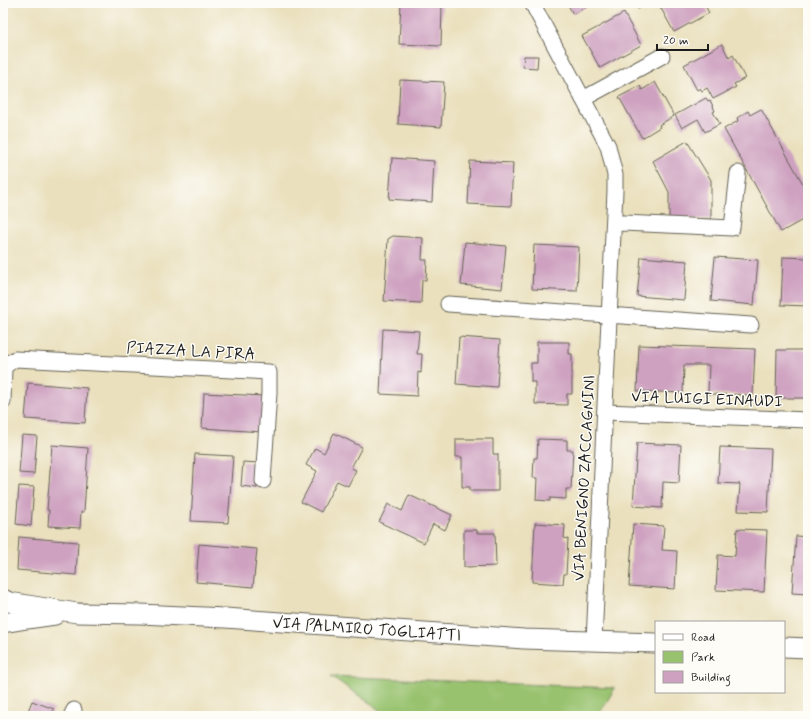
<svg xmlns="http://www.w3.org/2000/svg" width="811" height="719" viewBox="0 0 811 719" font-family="Mynerve,sans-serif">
<rect width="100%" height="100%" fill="#fdfcf7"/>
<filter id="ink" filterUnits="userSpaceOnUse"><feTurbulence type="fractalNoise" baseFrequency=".025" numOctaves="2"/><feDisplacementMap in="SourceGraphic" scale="8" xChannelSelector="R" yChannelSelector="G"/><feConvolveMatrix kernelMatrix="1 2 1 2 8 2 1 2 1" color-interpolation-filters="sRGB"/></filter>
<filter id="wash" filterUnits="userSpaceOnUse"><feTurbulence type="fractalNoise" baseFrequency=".012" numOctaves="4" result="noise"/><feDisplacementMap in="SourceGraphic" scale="16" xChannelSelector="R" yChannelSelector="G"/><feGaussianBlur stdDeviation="0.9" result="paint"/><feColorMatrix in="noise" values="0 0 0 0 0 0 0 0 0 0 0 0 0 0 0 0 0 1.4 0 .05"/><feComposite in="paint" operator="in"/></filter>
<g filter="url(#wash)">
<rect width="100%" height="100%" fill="#eae0bd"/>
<!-- green -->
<path fill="#98c26e" stroke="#5a6f45" d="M331,676L615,688L598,716H388Z"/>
<g id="blocks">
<!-- building -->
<g fill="#cea1c0">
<path d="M401,3H438V5H442L441,46L399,44Z"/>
<path d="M567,3H594L573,14Z"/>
<path d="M635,3H649L638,9Z"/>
<path d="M658,3H704L709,13L674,32Z"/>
<path d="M624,13L641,45L600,68L582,36Z"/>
<path d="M722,44L729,58L733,55L745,78L734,84L736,87L713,99L707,88L702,91L700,88L697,90L684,65Z"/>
<path d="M524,56H538L537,68L523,67Z"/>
<path d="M400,80L444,82L441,127L398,124Z"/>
<path d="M655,82L674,116L659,125L660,127L642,138L619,97L640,86L642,90Z"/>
<path d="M706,98L708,101L710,100L715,111L713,112L720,124L705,132L698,119L682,128L675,115Z"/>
<path d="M761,109L808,193V217L781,232L724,129L738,121L737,118L748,111L750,115Z"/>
<path d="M687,141L711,180V219H669V192L653,161Z"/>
<path d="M392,158L434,161L432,202L389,199Z"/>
<path d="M470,161L513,163L511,206L468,204Z"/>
<path d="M393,236L423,238L422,260H427L426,280H422L421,303L384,301L388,239Z"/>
<path d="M465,242L506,246L502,289L461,285Z"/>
<path d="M534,245L579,247L577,291L532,289Z"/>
<path d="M641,257L687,261L684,300L637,296Z"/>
<path d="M715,257L758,260L754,305L711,301Z"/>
<path d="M783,257L808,258V306L781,305Z"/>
<path d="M383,329L419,331L417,354H422L421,373L418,372L417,396L380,394Z"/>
<path d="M459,337L500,340L497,387L456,384Z"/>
<path d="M537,342H569V354H572V394H567V405L535,404V382H531V363H537Z"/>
<path d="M639,345L755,349L753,395L708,394L709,365H684L683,393L637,391Z"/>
<path d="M777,350H808V398H776Z"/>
<path d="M28,383L87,388L85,423L25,419Z"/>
<path d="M204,393L264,396L262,432L202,428Z"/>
<path d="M334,433L362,447L351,468L356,470L348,486L337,481L321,512L301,502L317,471L306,465L315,448L324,453Z"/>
<path d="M22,435L37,436L34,474L19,473Z"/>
<path d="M456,439H493V454H498V491H470V487H462V457H456Z"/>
<path d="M538,439L567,440V450H573L571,489H566V499L550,498V501L536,500L537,478H533L534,458H537Z"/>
<path d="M637,443L681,445L679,483L663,482L662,508L633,506Z"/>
<path d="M52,445L88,448L84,512H81L80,528L48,526L49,510H47Z"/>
<path d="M720,447L771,449L768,512L738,511L740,484L718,483Z"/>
<path d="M195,454L233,456L228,523L191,521Z"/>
<path d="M243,462L259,463L257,488L241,486Z"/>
<path d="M19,486L34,487L31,526L16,524Z"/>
<path d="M409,495L452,515L445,530L433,524L424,543L379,522L388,504L402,511Z"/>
<path d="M535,523L565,525L564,538L568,539L566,574H564L563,584L532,582Z"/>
<path d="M633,524L664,526L662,550L677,551L675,589L629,586Z"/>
<path d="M737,529L767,530L764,592L716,590L718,555L735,556Z"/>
<path d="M464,530H477V533H495L496,566L464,567Z"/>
<path d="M796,536L808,537V594L792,593Z"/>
<path d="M19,537L78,542L76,575L17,570Z"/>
<path d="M199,544L257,549L253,587L196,582Z"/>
<path d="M32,701L54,709L51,716H26Z"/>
</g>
</g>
</g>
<g filter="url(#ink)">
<use href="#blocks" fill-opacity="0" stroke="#646154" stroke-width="1"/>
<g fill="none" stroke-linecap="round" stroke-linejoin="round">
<!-- minor casing -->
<g stroke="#646154" stroke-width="17">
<g id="minor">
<path d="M532,3L608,146L615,175V191L594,641"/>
<path d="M583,99L662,56"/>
<path d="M614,224L623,223L732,228L738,173"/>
<path d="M448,304L751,325"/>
<path d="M3,361L4,367L3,402"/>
<path d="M4,367L15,359L269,372V393L263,481"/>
<path d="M605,412L808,420"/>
<path d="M71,716L74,710"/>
</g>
</g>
<!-- tertiary casing -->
<g stroke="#646154" stroke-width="21">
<g id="tertiary">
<path d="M3,599L9,602L77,613L140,614L225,618L524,639L656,643"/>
<path d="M3,623L27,619L55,615"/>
<path d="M784,647L808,648"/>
</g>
</g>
<!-- minor -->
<use href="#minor" stroke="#fff" stroke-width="15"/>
<!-- tertiary -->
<use href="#tertiary" stroke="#fff" stroke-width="19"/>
</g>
</g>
<g text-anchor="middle" stroke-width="3" stroke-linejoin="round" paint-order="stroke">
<!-- street labels -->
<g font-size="16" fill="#1c1c1c" stroke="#fdfcf7">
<text transform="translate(191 350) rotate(3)" y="6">PIAZZA LA PIRA</text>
<text transform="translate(707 398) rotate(2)" y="6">VIA LUIGI EINAUDI</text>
<text transform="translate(583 478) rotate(-87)" y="6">VIA BENIGNO ZACCAGNINI</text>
<text transform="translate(367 628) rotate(4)" y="6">VIA PALMIRO TOGLIATTI</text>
</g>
</g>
<!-- margin -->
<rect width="811" height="719" fill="none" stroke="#fdfcf7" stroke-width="16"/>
<!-- legend -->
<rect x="655" y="621" width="130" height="72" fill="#fdfcf7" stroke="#a3a29f"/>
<rect x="663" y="634" width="20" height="6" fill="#ffffff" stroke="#a3a29f"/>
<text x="691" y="641" font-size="12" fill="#1c1c1c">Road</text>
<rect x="663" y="651" width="20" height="12" fill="#98c26e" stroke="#a3a29f"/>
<text x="691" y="661" font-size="12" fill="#1c1c1c">Park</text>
<rect x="663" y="671" width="20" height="12" fill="#cea1c0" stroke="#a3a29f"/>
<text x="691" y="681" font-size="12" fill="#1c1c1c">Building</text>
<!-- scale -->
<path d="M657 44v6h51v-6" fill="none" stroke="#1c1c1c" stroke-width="2"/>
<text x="663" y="44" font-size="12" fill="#1c1c1c" stroke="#fdfcf7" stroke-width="3" paint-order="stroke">20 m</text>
</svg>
